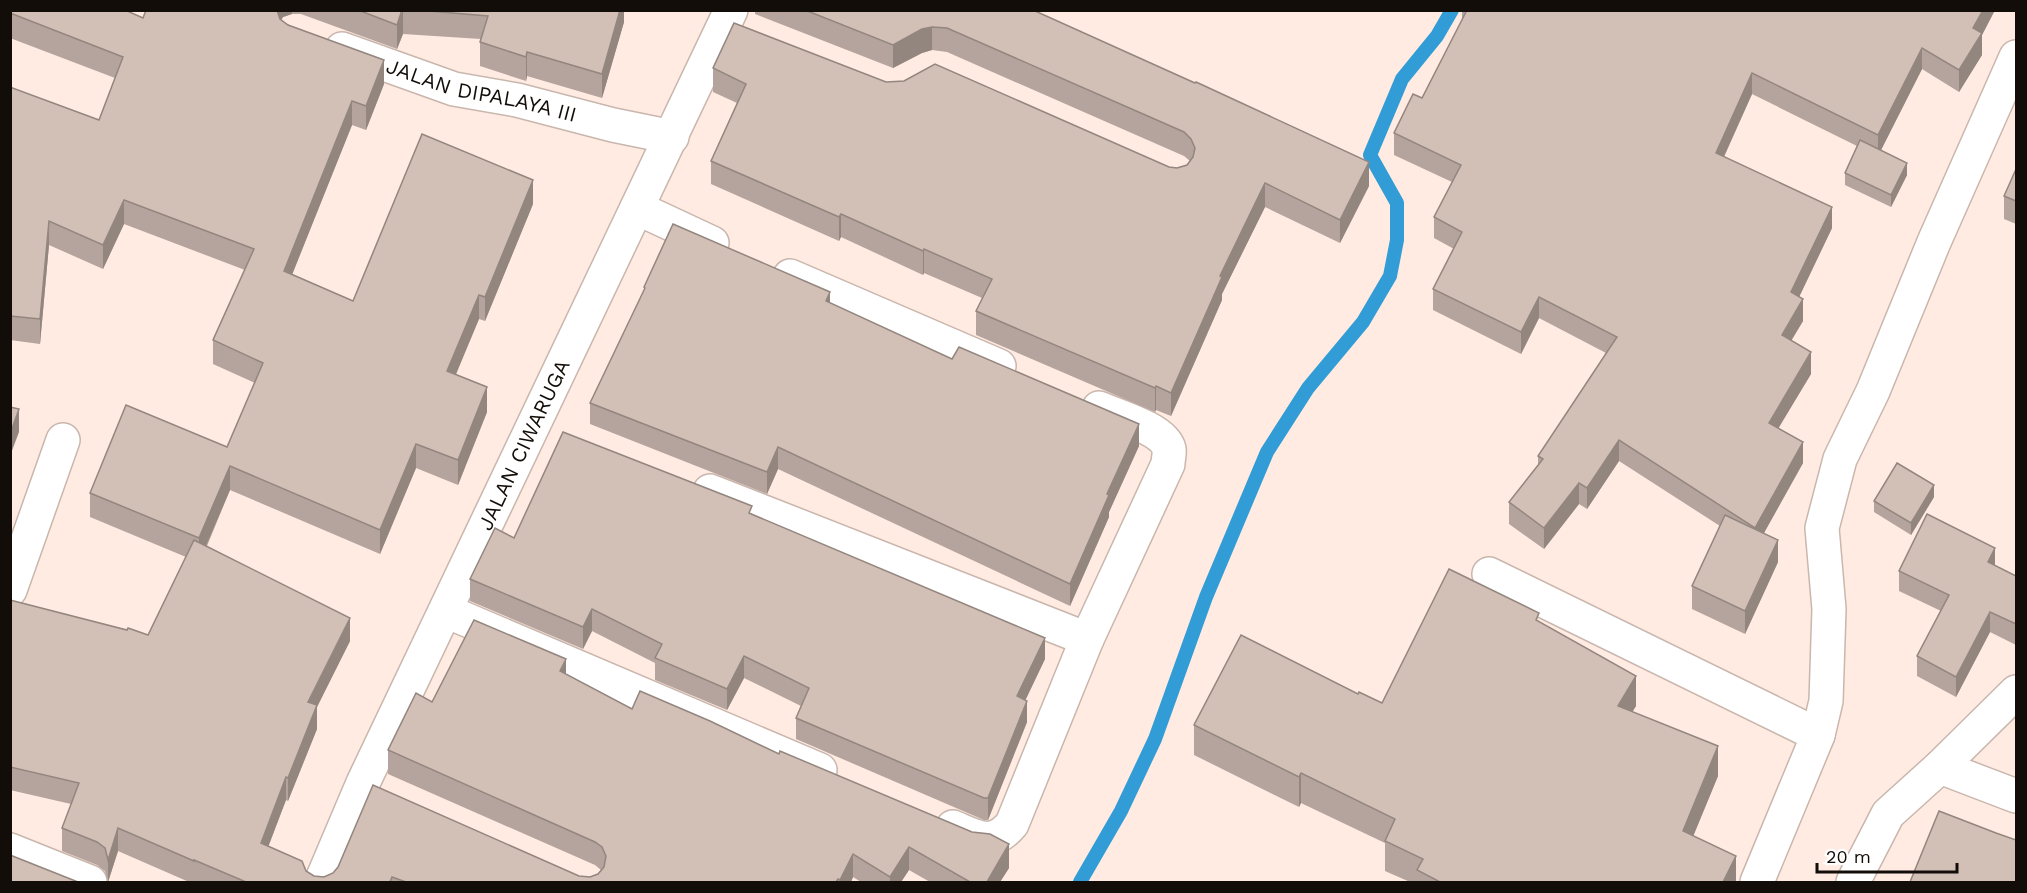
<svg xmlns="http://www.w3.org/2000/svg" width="2027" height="893" viewBox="0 0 2027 893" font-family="'Work Sans',sans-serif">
<rect width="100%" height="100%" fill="#ffebe1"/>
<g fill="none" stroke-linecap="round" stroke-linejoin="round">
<!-- stream -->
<path stroke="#319cd5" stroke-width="14" d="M1080,882L1121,811L1155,739L1206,597L1267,452L1308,388L1363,322L1390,276L1397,240V203L1370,155L1402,79L1437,36L1452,10"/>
<!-- minor casing -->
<g stroke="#c9b6ad" stroke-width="36">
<g id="minor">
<path id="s1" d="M342,49L454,89L517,100L613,125L672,137"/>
<path d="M637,208L712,243"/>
<path d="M790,276L999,366"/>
<path d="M710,491L1087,639"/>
<path d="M1489,574L1818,735"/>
<path d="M10,590L63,440"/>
<path d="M446,611L820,770"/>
<path d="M1940,767L2016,796"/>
<path d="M953,827C977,837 992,848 1012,824L1087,639L1168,464C1168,459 1170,453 1169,449C1164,429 1117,416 1099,408"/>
<path d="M10,850L90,882"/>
<path id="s2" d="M321,882L363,783L731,10"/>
<path d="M1757,882L1818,735L1826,701L1829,609L1822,528L1840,459L1873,391L1934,242L2016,57"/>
<path d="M1853,882L1888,814L1940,767L2016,692"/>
</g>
</g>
<!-- minor -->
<use href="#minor" stroke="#fff" stroke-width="33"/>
</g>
<!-- wall -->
<g fill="#b5a49d">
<path d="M10,10L143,18L146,10H624V22L602,98L527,76L526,81L480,66V42L481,39L403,34L397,49L301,14H292L283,17L281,20L384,84L366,130L352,125L292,274L353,301L533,204L485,321L479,319L455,375L487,412L458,485L416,468L380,554L230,490L207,546L350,641L317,707V729L288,801L286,800L268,846L314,876L324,877L579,876L590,877L598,874L601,870L595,865L388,774V750L432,702L566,674L632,709L1009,868L1000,882H930L909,870L901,882H861L853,877L851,882H189L118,851L108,882L105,871L97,865L62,851V828L71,804L10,790V600L148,635L186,557L90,517V493L227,447L255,383L213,364V340L245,270L124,224L103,269L49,245L40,344L10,340V87L99,120L115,78L10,38Z"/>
<path d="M755,10H1033L1369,186L1340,243L1265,207L1222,294V300L1171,416L1156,410L1155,412L976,335V311L982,298L924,273L923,275L841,237L839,241L711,184V161L737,103L713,92V68L886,82L1169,167L1177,168L1187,165L1190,161L1184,156L947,52L932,50L922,53L893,68L755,14Z"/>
<path d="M1462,10H1995L1982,35V55L1959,92L1922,69L1881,150L1907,175L1891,207L1845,185V173L1857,146L1752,94L1724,157L1832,228L1799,297L1803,321L1791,341L1811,374L1778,428L1803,463L1764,533L1778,562L1745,634L1692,609V586L1720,526L1619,461L1587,509L1579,504L1544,549L1509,524V502L1538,465V456L1606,353L1539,318L1521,354L1433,310V289L1454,249L1434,238V217L1452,182L1394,155V133L1422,98L1462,20Z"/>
<path d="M2016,169V224L2004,219V196Z"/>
<path d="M644,287L830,303L1139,446L1109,512V517L1070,606L778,469L767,494L590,424V403L644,291Z"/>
<path d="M1934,497L1911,535L1874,512V501Z"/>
<path d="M752,514L1045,659L1025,700L1027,722L988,820H984L796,739V718L801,706L744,678L727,710L655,680V663L592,631L583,649L470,601V579L514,538Z"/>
<path d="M1995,566L2016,576V645L1990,632L1956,697L1917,676V656L1941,611L1899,591V571Z"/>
<path d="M1539,622L1636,706L1632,711L1718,776L1693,836L1736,882H1410L1385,871V843L1301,803L1299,807L1194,755V725L1358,694L1382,703Z"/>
</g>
<!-- shaded-wall -->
<g fill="#93867f">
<path d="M277,10H292V14L283,17L278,25Z"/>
<path d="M403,10V34L397,49V25Z"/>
<path d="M620,10H624V22L602,98V74Z"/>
<path d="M1983,10H1995L1982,35V55L1959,92V70L1973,28Z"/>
<path d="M932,27V50L922,53L893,68V45L922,29Z"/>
<path d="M1922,48V69L1878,156V135Z"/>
<path d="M527,52V76L526,81V57Z"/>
<path d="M384,60V84L366,130V106Z"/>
<path d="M1752,73V94L1716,174V153Z"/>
<path d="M352,101V125L284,295V271Z"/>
<path d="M1369,162V186L1340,243V220Z"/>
<path d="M1907,163V175L1891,207V195Z"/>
<path d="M533,180V204L485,321V297Z"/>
<path d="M1265,183V207L1222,294V300L1171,416V393L1220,276Z"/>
<path d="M124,200V224L103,269V245Z"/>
<path d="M1832,207V228L1791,314V292Z"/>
<path d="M841,214V237L839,241V217Z"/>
<path d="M49,221V245L40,344V319Z"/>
<path d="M924,249V273L923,275V251Z"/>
<path d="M830,292V314L826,301Z"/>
<path d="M479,295V319L447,396V371Z"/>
<path d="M1539,297V318L1521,354V332Z"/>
<path d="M1803,299V321L1782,356V335Z"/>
<path d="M1811,352V374L1769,444V423Z"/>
<path d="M1156,386V410L1155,412V388Z"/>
<path d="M487,387V412L458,485V460Z"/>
<path d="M19,409V432L10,456V434Z"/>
<path d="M1139,424V446L1109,512V517L1070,606V584L1107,494Z"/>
<path d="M1619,440V461L1587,509V488Z"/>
<path d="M1803,442V463L1755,549V528Z"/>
<path d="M416,444V468L380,554V530Z"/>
<path d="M778,447V469L767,494V472Z"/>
<path d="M230,466V490L199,562V538Z"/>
<path d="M1579,483V504L1544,549V528Z"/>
<path d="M1934,485V497L1911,535V523Z"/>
<path d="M1778,540V562L1745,634V611Z"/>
<path d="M1995,548V568L1988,562Z"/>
<path d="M592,609V631L583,649V627Z"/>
<path d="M1990,612V632L1956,697V677Z"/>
<path d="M350,618V641L317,707V729L288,801V778L308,702Z"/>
<path d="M1045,638V659L1017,718V696Z"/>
<path d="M744,656V678L727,710V689Z"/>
<path d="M566,659V682L560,671Z"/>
<path d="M1636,676V706L1618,736V706Z"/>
<path d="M1027,701V722L988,820V798Z"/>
<path d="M1718,746V776L1683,861V831Z"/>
<path d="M1301,773V803L1299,807V777Z"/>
<path d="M286,777V800L261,866V843Z"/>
<path d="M118,828V851L108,882V860Z"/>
<path d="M1009,844V868L1000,882H987Z"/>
<path d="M909,847V870L901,882H890V877Z"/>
<path d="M853,854V877L851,882H840V880Z"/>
<path d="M1736,856V882H1723Z"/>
</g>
<!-- building -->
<g fill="#d2bfb6" stroke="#93867f" stroke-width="1.5">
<path d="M10,10H125L143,18L146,10H277L280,19L288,25L384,60L366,106L352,101L284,271L353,301L422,134L533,180L485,297L479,295L447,371L487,387L458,460L416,444L380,530L230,466L199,538L90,493L126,405L227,447L263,363L213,340L254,249L124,200L103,245L49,221L40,319L10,316V87L99,120L123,57L10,13Z"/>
<path d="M358,10H402L397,25Z"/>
<path d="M417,10H620L602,74L527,52L526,57L480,42L488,16Z"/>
<path d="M805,10H1033L1195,83L1196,82L1369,162L1340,220L1265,183L1220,276L1222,277L1171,393L1156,386L1155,388L976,311L992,279L924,249L923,251L841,214L839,217L711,161L746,84L713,68L734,23L886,82L904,81L935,64L1169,167L1177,168L1187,165L1193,157L1195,148L1191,139L1184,132L947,28L932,27L922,29L893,45Z"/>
<path d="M1467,10H1983L1973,28L1982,33L1959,70L1922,48L1878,135L1752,73L1716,153L1832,207L1791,292L1803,299L1782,335L1811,352L1769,423L1803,442L1755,528L1619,440L1587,488L1579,483L1544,528L1509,502L1543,459L1538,456L1617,337L1539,297L1521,332L1433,289L1462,232L1434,217L1461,165L1394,133L1413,94L1422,98Z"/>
<path d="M1860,140L1907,163L1891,195L1845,173Z"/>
<path d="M2016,169V201L2004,196Z"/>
<path d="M673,224L830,292L826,301L952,359L959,347L1139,424L1107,494L1109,495L1070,584L778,447L767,472L590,403L645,288L644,287Z"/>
<path d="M10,407L19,409L10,434Z"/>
<path d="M563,432L752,506L749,513L1045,638L1017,696L1027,701L988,798H984L796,718L809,688L744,656L727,689L655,658L662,644L592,609L583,627L470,579L495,528L514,538Z"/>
<path d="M1897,463L1934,485L1911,523L1874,501Z"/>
<path d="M1927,514L1995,548L1988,562L2016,576V624L1990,612L1956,677L1917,656L1949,595L1899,571Z"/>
<path d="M1725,515L1778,540L1745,611L1692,586Z"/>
<path d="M194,540L350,618L308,702L317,705L288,778L286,777L261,843L302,861L306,871L314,876L324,877L333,873L338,867L373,785L579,876L590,877L598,874L604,867L606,856L602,847L595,842L388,750L416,693L432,702L474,620L566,659L560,671L632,709L640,691L710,721L779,754L780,751L972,832L990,834L1009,844L987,882H970L909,847L890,877L853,854L840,880L838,879L836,882H406L392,877L390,882H246L194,860V861L118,828L108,860L105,848L97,842L62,828L79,783L10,767V600L127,630L128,628L148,635Z"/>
<path d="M1449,569L1539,613L1536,620L1636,676L1618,706L1718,746L1683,831L1736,856L1723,882H1440L1417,870L1423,859L1385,841L1395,819L1301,773L1299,777L1194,725L1241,635L1358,694L1359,692L1382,703Z"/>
<path d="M1939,811L1996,833L2016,840V882H1910Z"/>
<path d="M10,855L78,882H10Z"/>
</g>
<g text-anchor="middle" stroke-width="6" stroke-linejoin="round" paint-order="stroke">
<!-- street labels -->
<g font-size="21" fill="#130d09" stroke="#fff">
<text dy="7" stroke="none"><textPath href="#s1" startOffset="146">JALAN DIPALAYA III</textPath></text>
<text dy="7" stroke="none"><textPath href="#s2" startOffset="482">JALAN CIWARUGA</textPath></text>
</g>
</g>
<!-- border -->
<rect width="2027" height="893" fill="none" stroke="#130d09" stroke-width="24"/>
<!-- scale -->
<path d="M1817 863v9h140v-9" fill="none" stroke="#130d09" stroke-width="3"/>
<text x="1826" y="863" font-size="18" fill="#130d09" stroke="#ffffff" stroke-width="4.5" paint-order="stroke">20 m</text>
</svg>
